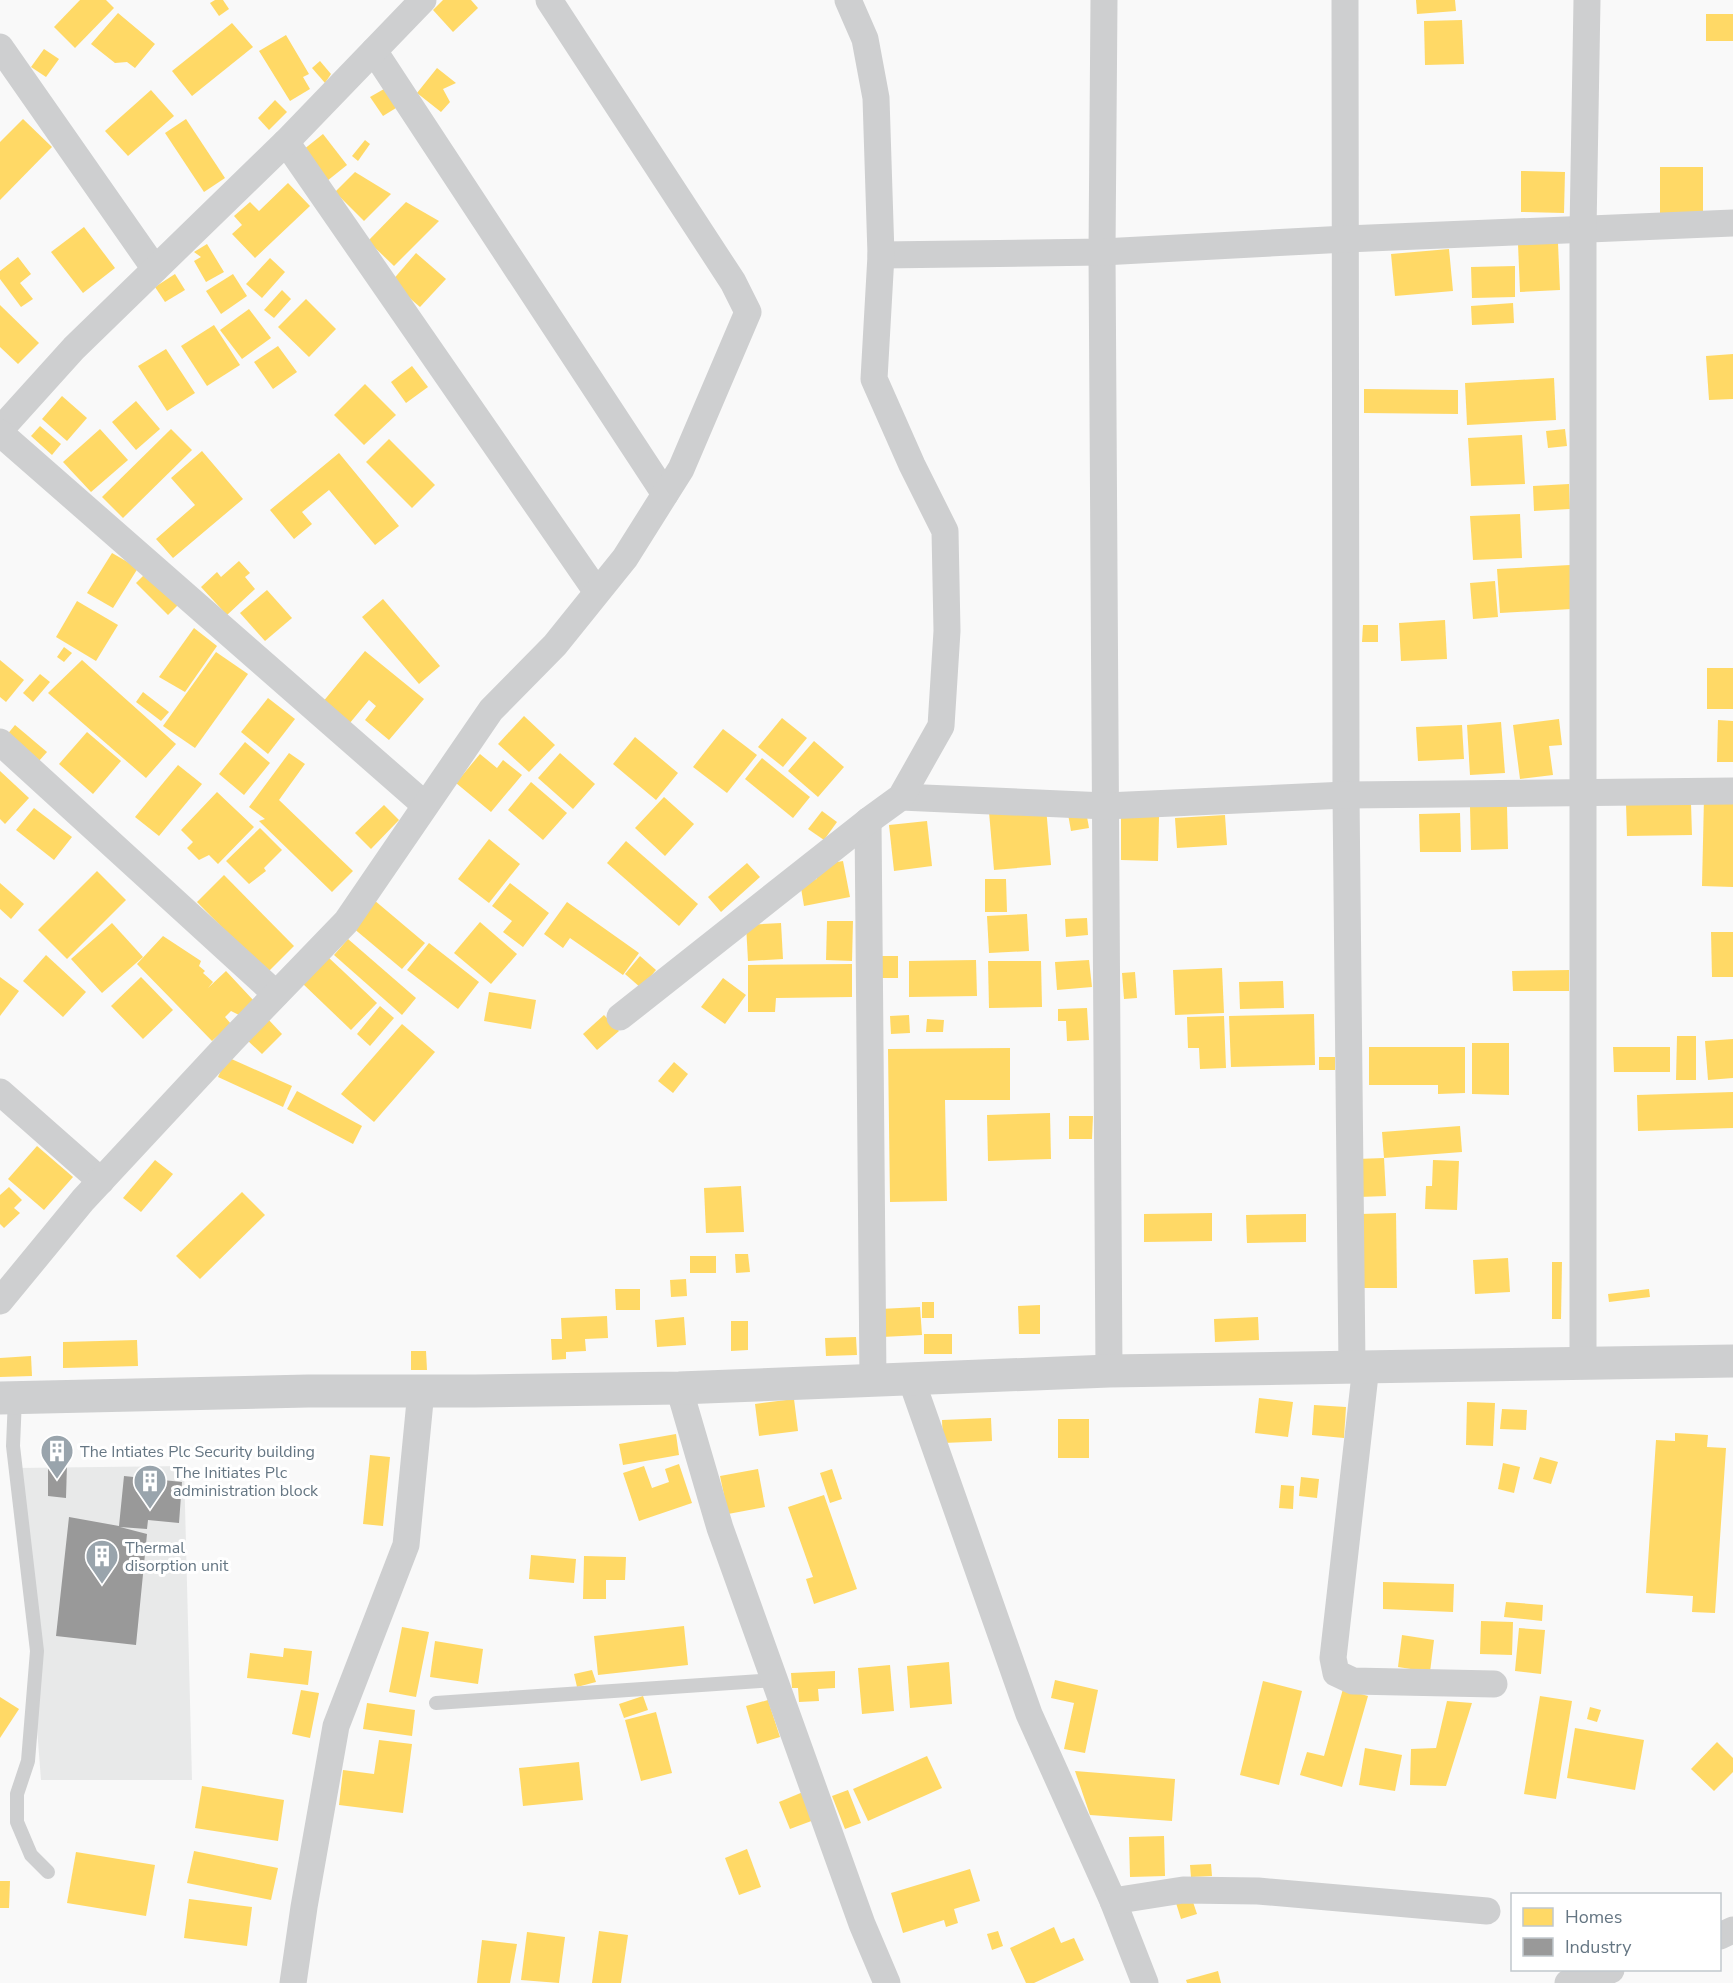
<svg xmlns="http://www.w3.org/2000/svg" width="1733" height="1983" viewBox="0 0 1733 1983" font-family="'Nunito Sans',sans-serif">
<rect width="100%" height="100%" fill="#f9f9f9"/>
<!-- built -->
<path fill="#e8e9e9" d="M184,1466L192,1780H41L17,1468Z"/>
<!-- homes -->
<g fill="#ffd966">
<path d="M80,0H106L114,8L75,48L54,27Z"/>
<path d="M215,0H223L229,9L219,16L210,3Z"/>
<path d="M443,0H471L478,8L453,32L433,10Z"/>
<path d="M1416,0H1455L1456,11L1417,14Z"/>
<path d="M118,13L155,44L135,68L127,62L115,63L91,44Z"/>
<rect x="1706" y="14" width="27" height="27"/>
<path d="M1462,20L1464,64L1425,65L1424,21Z"/>
<path d="M232,23L253,47L192,96L172,71Z"/>
<path d="M286,35L309,74L303,77L310,89L290,101L259,51Z"/>
<path d="M44,49L59,59L46,77L31,67Z"/>
<path d="M320,61L331,74L325,83L312,68Z"/>
<path d="M437,68L456,83L443,89L450,102L441,112L417,93Z"/>
<path d="M384,89L396,108L383,116L370,97Z"/>
<path d="M151,90L174,116L128,156L105,131Z"/>
<path d="M275,100L287,112L269,130L258,118Z"/>
<path d="M23,119L52,147L0,200V142Z"/>
<path d="M186,119L225,178L204,192L165,133Z"/>
<path d="M323,134L347,165L327,181L303,150Z"/>
<path d="M365,140L370,144L358,161L352,156Z"/>
<path d="M1660,167H1703V214L1660,213Z"/>
<path d="M1521,171L1565,172L1564,213L1521,212Z"/>
<path d="M355,172L391,194L364,221L335,192Z"/>
<path d="M288,183L310,206L255,258L232,234L242,225L234,216L250,202L259,211Z"/>
<path d="M406,202L439,221L394,266L368,241Z"/>
<path d="M84,227L115,268L83,293L51,252Z"/>
<path d="M1558,243L1560,290L1520,292L1518,244Z"/>
<path d="M207,244L224,272L206,282L194,261L201,257L194,252Z"/>
<path d="M1449,249L1453,291L1395,296L1391,254Z"/>
<path d="M416,253L446,279L420,307L391,282Z"/>
<path d="M18,257L31,274L20,283L33,299L21,307L0,279V271Z"/>
<path d="M270,258L285,272L262,298L246,284Z"/>
<path d="M1515,266V297L1472,298L1471,267Z"/>
<path d="M175,274L185,290L165,302L155,287Z"/>
<path d="M233,274L247,296L221,314L206,291Z"/>
<path d="M282,290L291,299L274,318L264,310Z"/>
<path d="M306,299L336,329L309,357L278,327Z"/>
<path d="M1513,303L1514,323L1472,325L1471,306Z"/>
<path d="M0,305L39,343L18,364L0,347Z"/>
<path d="M249,309L271,338L242,359L220,330Z"/>
<path d="M214,325L240,365L207,386L181,346Z"/>
<path d="M278,346L297,372L273,389L254,362Z"/>
<path d="M166,349L195,393L167,411L138,366Z"/>
<path d="M1733,354V399L1709,400L1706,356Z"/>
<path d="M412,366L428,387L406,403L391,382Z"/>
<path d="M1554,378L1556,420L1467,425L1465,383Z"/>
<path d="M365,384L396,415L364,445L334,415Z"/>
<path d="M1364,389L1458,390V414L1364,413Z"/>
<path d="M62,396L87,418L67,441L42,419Z"/>
<path d="M136,401L160,429L136,450L112,422Z"/>
<path d="M40,426L61,444L52,455L31,436Z"/>
<path d="M100,429L128,460L91,492L63,462Z"/>
<path d="M171,429L192,450L123,518L102,497Z"/>
<path d="M1565,429L1567,446L1548,448L1546,431Z"/>
<path d="M1522,435L1525,484L1471,486L1468,438Z"/>
<path d="M389,439L435,485L412,508L366,462Z"/>
<path d="M202,451L243,499L173,558L156,539L195,505L171,478Z"/>
<path d="M339,453L399,526L375,545L329,490L302,512L312,524L294,539L270,510Z"/>
<path d="M1569,484L1570,509L1534,511L1533,486Z"/>
<path d="M1520,514L1522,558L1473,560L1470,516Z"/>
<path d="M112,553L138,568L113,608L87,593Z"/>
<path d="M239,561L250,573L245,577L255,589L227,615L201,587L217,572L221,577Z"/>
<path d="M1570,565L1572,609L1500,613L1497,569Z"/>
<path d="M147,572L179,604L168,615L136,583Z"/>
<path d="M1495,581L1498,617L1473,619L1470,583Z"/>
<path d="M267,590L292,618L265,641L240,613Z"/>
<path d="M383,599L440,666L419,684L362,617Z"/>
<path d="M77,601L118,625L96,661L56,637Z"/>
<path d="M1445,620L1447,659L1401,661L1399,623Z"/>
<path d="M1363,625H1378V642H1362Z"/>
<path d="M194,628L217,646L185,692L159,677Z"/>
<path d="M64,647L72,653L64,662L57,657Z"/>
<path d="M365,651L424,699L389,740L365,720L376,706L369,700L349,724L322,703Z"/>
<path d="M216,652L248,674L195,748L163,726Z"/>
<path d="M0,660L24,680L6,702L0,697Z"/>
<path d="M82,660L176,744L146,778L48,693Z"/>
<rect x="1707" y="668" width="26" height="41"/>
<path d="M40,674L50,682L33,702L23,693Z"/>
<path d="M143,692L169,712L161,721L136,702Z"/>
<path d="M268,698L295,719L268,754L241,732Z"/>
<path d="M524,716L555,745L529,772L498,744Z"/>
<path d="M782,718L807,738L783,767L758,747Z"/>
<path d="M1559,719L1562,745L1549,746L1553,775L1520,779L1513,725Z"/>
<path d="M1718,720L1733,721V762H1717Z"/>
<path d="M1501,722L1505,773L1470,775L1467,725Z"/>
<path d="M15,725L47,752L38,762L6,736Z"/>
<path d="M1462,725L1464,759L1418,761L1416,727Z"/>
<path d="M723,729L757,755L727,793L693,767Z"/>
<path d="M87,732L121,761L93,794L59,764Z"/>
<path d="M635,737L678,773L656,800L613,764Z"/>
<path d="M814,741L844,767L818,797L788,771Z"/>
<path d="M245,742L270,763L244,795L219,774Z"/>
<path d="M289,753L305,764L279,800L353,871L332,892L259,821L265,819L249,807Z"/>
<path d="M560,753L595,784L573,809L538,778Z"/>
<path d="M480,754L497,768L503,760L522,775L491,812L456,783Z"/>
<path d="M762,758L810,797L793,818L745,779Z"/>
<path d="M178,765L202,784L159,836L135,817Z"/>
<path d="M0,771L29,798L5,824L0,819Z"/>
<path d="M531,782L567,813L543,840L508,810Z"/>
<path d="M217,792L254,827L218,864L209,855L199,860L187,848L193,842L181,830Z"/>
<path d="M664,797L694,824L665,856L635,828Z"/>
<path d="M1704,797L1733,798V887L1702,886Z"/>
<path d="M1691,804L1692,835L1627,836L1626,805Z"/>
<path d="M384,805L399,820L371,849L355,833Z"/>
<path d="M1507,806L1508,849L1471,850L1470,807Z"/>
<path d="M1046,807L1051,865L994,870L989,812Z"/>
<path d="M34,808L72,837L54,860L16,830Z"/>
<path d="M822,811L837,822L824,840L808,829Z"/>
<path d="M1086,811L1089,828L1071,831L1068,814Z"/>
<path d="M1460,813L1461,852H1420L1419,814Z"/>
<path d="M1225,815L1227,845L1177,848L1175,818Z"/>
<path d="M1121,817H1159L1158,861L1121,860Z"/>
<path d="M927,821L932,866L894,871L889,825Z"/>
<path d="M260,828L282,850L264,868L266,871L249,884L226,861Z"/>
<path d="M489,839L520,864L489,903L458,879Z"/>
<path d="M626,841L698,904L679,926L607,863Z"/>
<path d="M843,861L850,897L804,906L800,882L817,879V874L820,865Z"/>
<path d="M747,863L760,877L721,912L708,897Z"/>
<path d="M97,871L126,900L67,959L38,930Z"/>
<path d="M224,875L294,946L267,973L197,902Z"/>
<path d="M985,879H1006L1007,912H985Z"/>
<path d="M0,883L24,904L11,919L0,909Z"/>
<path d="M510,883L549,913L523,947L503,932L512,921L492,906Z"/>
<path d="M374,900L425,943L402,969L352,927Z"/>
<path d="M567,902L639,953L623,975L570,938L563,948L544,934Z"/>
<path d="M1027,914L1029,951L989,953L987,916Z"/>
<path d="M1087,918L1088,935L1066,937L1065,919Z"/>
<path d="M827,921H853L852,961L826,960Z"/>
<path d="M480,922L517,954L491,984L454,953Z"/>
<path d="M112,923L143,957L102,993L71,959Z"/>
<path d="M781,923L783,959L748,961L746,925Z"/>
<path d="M1711,932H1733V977H1712Z"/>
<path d="M163,936L201,961L199,966L205,971L203,973L213,982L208,988L226,971L254,1001L239,1015L231,1011L225,1017L231,1024L212,1041L137,964Z"/>
<path d="M348,939L416,998L402,1015L334,955Z"/>
<path d="M429,943L479,982L458,1009L407,970Z"/>
<path d="M46,955L86,992L63,1017L23,981Z"/>
<path d="M640,956L656,970L641,988L625,974Z"/>
<rect x="880" y="956" width="18" height="22"/>
<path d="M328,957L377,1003L351,1030L302,983Z"/>
<path d="M976,960L977,996L909,997V961Z"/>
<path d="M1089,960L1092,987L1057,990L1055,962Z"/>
<path d="M988,961H1041L1042,1007L989,1008Z"/>
<path d="M852,964V997L776,998L775,1012H748V965Z"/>
<path d="M1222,968L1224,1013L1175,1015L1173,970Z"/>
<path d="M1569,970V991H1513L1512,971Z"/>
<path d="M1135,972L1137,998L1124,999L1122,973Z"/>
<path d="M0,977L19,991L0,1016Z"/>
<path d="M141,977L173,1010L143,1039L111,1006Z"/>
<path d="M723,978L746,995L725,1024L701,1007Z"/>
<path d="M1283,981L1284,1008L1240,1009L1239,982Z"/>
<path d="M489,992L536,1000L531,1029L484,1021Z"/>
<path d="M380,1006L394,1018L370,1046L357,1034Z"/>
<path d="M1087,1008L1089,1040L1067,1041L1066,1021H1058V1009Z"/>
<path d="M1314,1014L1315,1065L1231,1067L1229,1016Z"/>
<path d="M604,1015L619,1031L597,1050L583,1034Z"/>
<path d="M909,1015L910,1033L891,1034L890,1016Z"/>
<path d="M1224,1016L1226,1068L1200,1069L1199,1048H1188L1187,1017Z"/>
<path d="M267,1018L282,1034L262,1054L246,1039Z"/>
<path d="M927,1019L944,1020L943,1032H926Z"/>
<path d="M402,1024L435,1052L374,1122L341,1094Z"/>
<path d="M1677,1036H1696V1080H1676Z"/>
<path d="M1733,1039V1078L1708,1080L1705,1041Z"/>
<path d="M1472,1043H1509V1095L1472,1094Z"/>
<path d="M1369,1047H1465V1093L1438,1094V1085H1369Z"/>
<path d="M1613,1047H1670V1072H1614Z"/>
<path d="M1010,1048V1100H945L947,1201L890,1202L888,1049Z"/>
<path d="M227,1057L292,1086L283,1107L218,1077Z"/>
<rect x="1319" y="1057" width="16" height="13"/>
<path d="M674,1062L688,1074L673,1093L658,1081Z"/>
<path d="M297,1091L362,1126L353,1144L287,1109Z"/>
<path d="M1733,1092V1128L1638,1131L1637,1095Z"/>
<path d="M1050,1113L1051,1159L988,1161L987,1115Z"/>
<path d="M1069,1116H1093L1092,1139H1069Z"/>
<path d="M1460,1126L1462,1152L1384,1158L1382,1132Z"/>
<path d="M37,1146L73,1177L44,1210L8,1179Z"/>
<path d="M1384,1158L1386,1196L1359,1197L1357,1159Z"/>
<path d="M155,1160L173,1174L141,1212L123,1198Z"/>
<path d="M1433,1160L1459,1161L1457,1210L1425,1209L1426,1186H1432Z"/>
<path d="M741,1186L744,1232L706,1233L704,1188Z"/>
<path d="M9,1187L22,1200L14,1208L20,1213L4,1228L0,1224V1195Z"/>
<path d="M242,1192L265,1215L200,1279L176,1256Z"/>
<path d="M1212,1213V1241L1144,1242V1214Z"/>
<path d="M1396,1213L1397,1288H1361L1360,1214Z"/>
<path d="M1306,1214V1242L1247,1243L1246,1215Z"/>
<path d="M735,1254H748L750,1272L736,1273Z"/>
<rect x="690" y="1256" width="26" height="17"/>
<path d="M1508,1258L1510,1292L1475,1294L1473,1260Z"/>
<path d="M1552,1262H1562L1561,1319H1552Z"/>
<path d="M686,1279L687,1296L671,1297L670,1280Z"/>
<path d="M615,1289H640V1310H616Z"/>
<path d="M1649,1289L1650,1297L1609,1302L1608,1294Z"/>
<rect x="922" y="1302" width="12" height="16"/>
<path d="M1040,1305V1334H1019L1018,1306Z"/>
<path d="M920,1307L922,1335L882,1337L880,1309Z"/>
<path d="M607,1316L608,1338L585,1339L586,1351L566,1352V1359L552,1360L551,1339H562L561,1318Z"/>
<path d="M684,1317L686,1345L657,1347L655,1320Z"/>
<path d="M1258,1317L1259,1340L1215,1342L1214,1319Z"/>
<path d="M731,1321H748V1350L731,1351Z"/>
<rect x="924" y="1334" width="28" height="20"/>
<path d="M856,1337L857,1355L826,1356L825,1338Z"/>
<path d="M137,1340L138,1366L63,1368V1342Z"/>
<path d="M411,1351H426L427,1370H411Z"/>
<path d="M31,1356L32,1376L0,1377V1358Z"/>
<path d="M1259,1398L1293,1402L1288,1437L1255,1433Z"/>
<path d="M794,1399L798,1431L759,1436L755,1404Z"/>
<path d="M1467,1402L1495,1403L1493,1446L1466,1445Z"/>
<path d="M1314,1405L1346,1407L1344,1438L1312,1435Z"/>
<path d="M1502,1409L1527,1410L1526,1430L1500,1429Z"/>
<path d="M991,1418L992,1441L943,1443L942,1420Z"/>
<rect x="1058" y="1419" width="31" height="39"/>
<path d="M1675,1433L1708,1435L1707,1447L1726,1448L1715,1613L1692,1612L1693,1596L1646,1593L1656,1440L1675,1441Z"/>
<path d="M676,1434L679,1455L623,1465L619,1444Z"/>
<path d="M370,1455L390,1457L383,1526L363,1524Z"/>
<path d="M1540,1457L1558,1462L1551,1484L1533,1479Z"/>
<path d="M1503,1463L1520,1467L1514,1493L1498,1489Z"/>
<path d="M679,1464L692,1503L639,1521L623,1473L644,1466L652,1488L669,1482L665,1469Z"/>
<path d="M758,1469L765,1507L728,1514L720,1476Z"/>
<path d="M832,1469L842,1499L830,1503L820,1473Z"/>
<path d="M1301,1477L1319,1479L1317,1498L1299,1496Z"/>
<path d="M1281,1485L1294,1486L1293,1509L1279,1508Z"/>
<path d="M824,1495L857,1589L814,1604L806,1579L813,1577L788,1507Z"/>
<path d="M531,1555L576,1559L574,1583L529,1579Z"/>
<path d="M584,1556L626,1557L625,1580H606V1599H583Z"/>
<path d="M1383,1582L1454,1584L1453,1612L1383,1609Z"/>
<path d="M1506,1602L1543,1605L1542,1621L1504,1617Z"/>
<path d="M1481,1621L1513,1622L1512,1655L1480,1654Z"/>
<path d="M684,1626L688,1665L598,1675L594,1636Z"/>
<path d="M402,1627L429,1632L416,1697L389,1692Z"/>
<path d="M1519,1628L1545,1630L1541,1674L1515,1671Z"/>
<path d="M1402,1635L1434,1640L1430,1672L1398,1667Z"/>
<path d="M435,1641L483,1649L478,1684L430,1677Z"/>
<path d="M284,1648L312,1651L308,1685L247,1678L250,1653L283,1657Z"/>
<path d="M949,1662L952,1704L910,1708L907,1666Z"/>
<path d="M890,1665L894,1711L862,1714L858,1668Z"/>
<path d="M592,1670L596,1682L577,1687L574,1674Z"/>
<path d="M835,1671V1688L818,1689L819,1701L799,1702L798,1688H792L791,1673Z"/>
<path d="M1055,1680L1098,1690L1085,1753L1064,1749L1074,1703L1051,1698Z"/>
<path d="M1263,1681L1302,1691L1279,1785L1240,1775Z"/>
<path d="M1343,1689L1368,1696L1342,1787L1300,1775L1307,1752L1324,1756Z"/>
<path d="M301,1690L319,1693L310,1738L292,1734Z"/>
<path d="M643,1696L648,1710L624,1718L619,1704Z"/>
<path d="M1540,1696L1572,1701L1556,1799L1524,1794Z"/>
<path d="M0,1697L19,1709L0,1738Z"/>
<path d="M768,1700L780,1737L757,1744L746,1706Z"/>
<path d="M1447,1701L1472,1703L1446,1786L1410,1785L1411,1749L1436,1748Z"/>
<path d="M367,1703L415,1710L412,1736L363,1729Z"/>
<path d="M1590,1707L1601,1710L1597,1722L1587,1719Z"/>
<path d="M656,1712L672,1773L641,1781L625,1720Z"/>
<path d="M1575,1728L1644,1740L1635,1790L1567,1778Z"/>
<path d="M379,1740L412,1744L403,1813L339,1805L343,1770L374,1774Z"/>
<path d="M1717,1742L1733,1758V1772L1714,1791L1691,1769Z"/>
<path d="M1365,1748L1402,1755L1395,1791L1359,1785Z"/>
<path d="M927,1756L942,1788L868,1821L853,1789Z"/>
<path d="M579,1762L583,1800L523,1806L519,1768Z"/>
<path d="M1075,1771L1175,1779L1172,1821L1090,1815Z"/>
<path d="M202,1786L284,1800L278,1841L195,1828Z"/>
<path d="M848,1790L861,1823L845,1829L832,1796Z"/>
<path d="M803,1792L814,1820L790,1829L779,1802Z"/>
<path d="M1164,1836L1165,1876L1130,1877L1129,1837Z"/>
<path d="M747,1849L761,1887L739,1895L725,1858Z"/>
<path d="M194,1851L278,1868L271,1900L187,1883Z"/>
<path d="M76,1852L155,1865L146,1916L67,1903Z"/>
<path d="M1211,1864L1212,1876L1191,1877L1190,1865Z"/>
<path d="M970,1869L980,1901L954,1909L958,1923L946,1927L944,1920L903,1933L891,1893Z"/>
<path d="M0,1881H10L9,1908H0Z"/>
<path d="M189,1899L252,1907L247,1946L184,1938Z"/>
<path d="M1192,1899L1197,1914L1181,1919L1176,1903Z"/>
<path d="M1054,1927L1061,1943L1074,1938L1084,1960L1034,1983H1026L1010,1948Z"/>
<path d="M599,1931L628,1935L621,1983H592Z"/>
<path d="M998,1931L1003,1946L992,1950L987,1934Z"/>
<path d="M527,1932L565,1937L559,1983L521,1980Z"/>
<path d="M482,1940L517,1944L510,1983H477Z"/>
<path d="M1218,1971L1221,1983H1187L1186,1980Z"/>
</g>
<!-- industry -->
<g fill="#999">
<path d="M48,1464H67L66,1498L48,1496Z"/>
<path d="M124,1476L182,1482L179,1523L148,1520L147,1529L120,1527L147,1534L136,1645L56,1636L69,1517L119,1526Z"/>
</g>
<g fill="none" stroke-linecap="round" stroke-linejoin="round">
<!-- service -->
<g stroke="#cecfd0" stroke-width="14">
<path d="M15,1398L13,1446L37,1651L28,1761L17,1794V1822L31,1855L48,1872"/>
<path d="M436,1703L775,1680"/>
</g>
<!-- minor -->
<g stroke="#cecfd0" stroke-width="27">
<path d="M1104,0L1102,252L1109,1371"/>
<path d="M1345,0L1346,795L1352,1367"/>
<path d="M0,47L155,269"/>
<path d="M374,51L665,494"/>
<path d="M286,142L597,592"/>
<path d="M881,255L1102,252L1346,239L1733,223"/>
<path d="M0,430L74,348L286,142L423,0"/>
<path d="M0,433L425,805"/>
<path d="M0,742L276,994"/>
<path d="M901,797L1106,806L1346,795L1733,791"/>
<path d="M868,821L873,1380"/>
<path d="M620,1017L868,821L901,797L941,726L947,631L945,531L912,465L874,379L881,255L876,98L865,39L848,0"/>
<path d="M0,1092L101,1181"/>
<path d="M0,1301L83,1200L232,1040L346,922L491,710L555,645L625,558L681,469L748,312L733,282L549,0"/>
<path d="M1583,1364V230L1587,0"/>
<path d="M1366,1366L1333,1658L1336,1673L1353,1681L1494,1684"/>
<path d="M911,1379L1029,1714L1113,1901L1145,1983"/>
<path d="M679,1388L720,1528L862,1924L887,1983"/>
<path d="M1113,1901L1183,1890L1258,1891L1487,1911"/>
<path d="M1720,1936L1733,1930"/>
<path d="M293,1983L304,1907L336,1726L406,1545L421,1391"/>
<path d="M1568,1983L1592,1973L1611,1970"/>
</g>
<!-- tertiary -->
<path stroke="#cecfd0" stroke-width="33" d="M0,1398L308,1391H475L679,1388L1109,1371L1733,1361"/>
</g>
<!-- icons -->
<defs>
<g id="building-pin" transform="scale(1.725)"><path d="M0 17L-7.5 6A9.5 9.5 0 1 1 7.5 6Z" fill="#99a4ac" stroke="#fff"/><path d="M-4-6H4V6H1V3H-1V6H-4ZM-2.5-4.3h1.7v1.8h-1.7ZM.8-4.3h1.7v1.8H.8ZM-2.5-1h1.7V.8h-1.7ZM.8-1h1.7V.8H.8Z" fill="#fff"/></g>
</defs>
<g fill-rule="evenodd">
<use href="#building-pin" x="57" y="1451"/>
<use href="#building-pin" x="150" y="1481"/>
<use href="#building-pin" x="102" y="1556"/>
</g>
<g text-anchor="middle" stroke-width="6" stroke-linejoin="round" paint-order="stroke">
<!-- poi labels -->
<g font-size="16" fill="#657683" stroke="#fff" text-anchor="start">
<text x="80" y="1457">The Intiates Plc Security building</text>
<text x="173" y="1478">The Initiates Plc<tspan x="173" dy="18">administration block</tspan></text>
<text x="125" y="1553">Thermal<tspan x="125" dy="18">disorption unit</tspan></text>
</g>
</g>
<!-- legend -->
<rect x="1511" y="1893" width="210" height="78" fill="#ffffff" stroke="#c1c8cd" stroke-width="1.5"/>
<rect x="1523" y="1908" width="30" height="18" fill="#ffd966" stroke="#c1c8cd" stroke-width="1.5"/>
<text x="1565" y="1923" font-size="18" fill="#657683">Homes</text>
<rect x="1523" y="1938" width="30" height="18" fill="#999999" stroke="#c1c8cd" stroke-width="1.5"/>
<text x="1565" y="1953" font-size="18" fill="#657683">Industry</text>
</svg>
